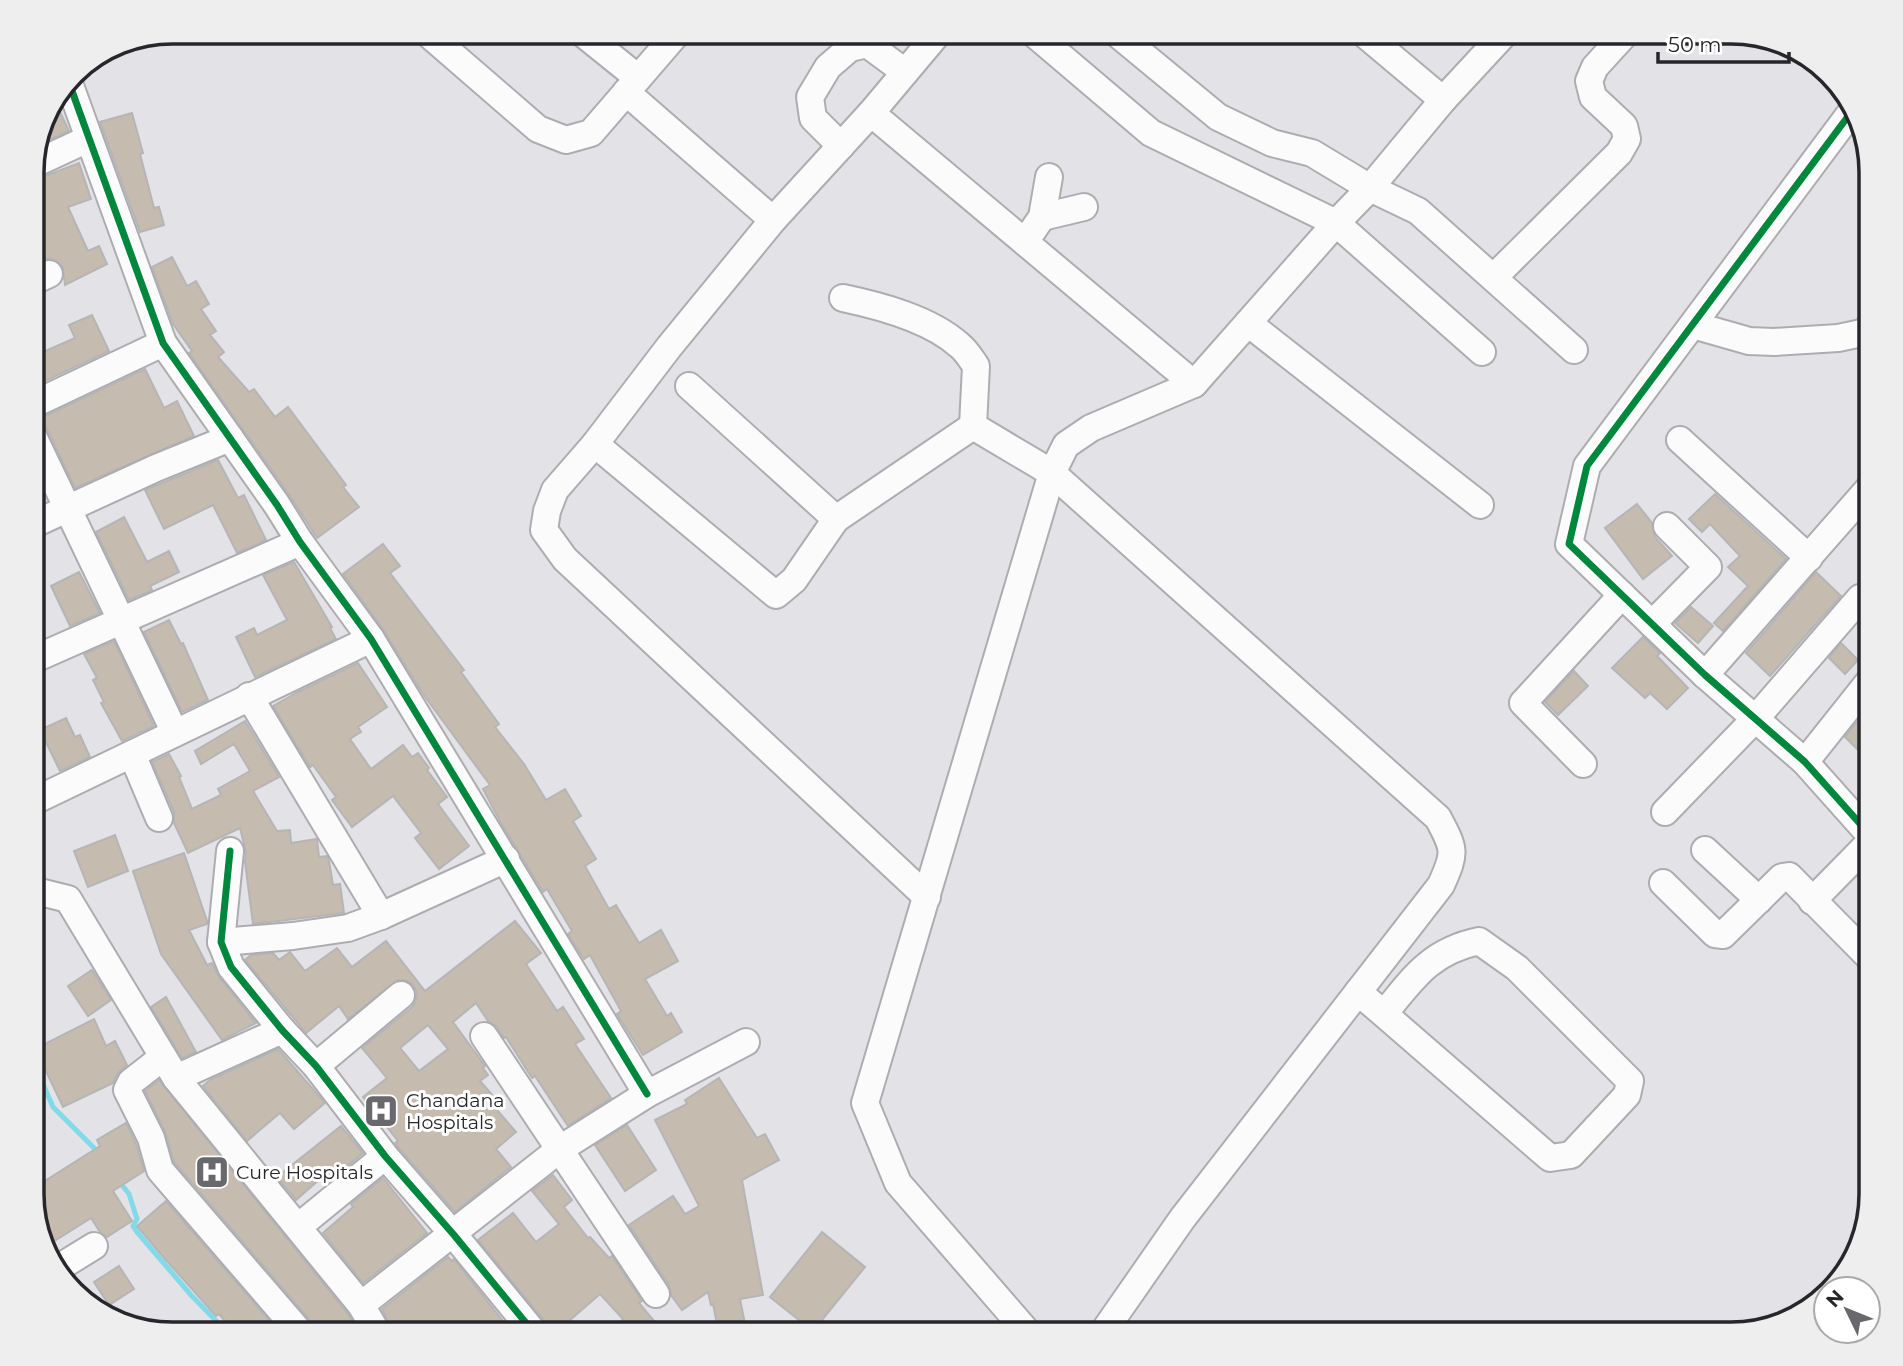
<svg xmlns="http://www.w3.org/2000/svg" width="1903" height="1366" viewBox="0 0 1903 1366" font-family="Montserrat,sans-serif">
<rect width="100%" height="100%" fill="#e2e2e7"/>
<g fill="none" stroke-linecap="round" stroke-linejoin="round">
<!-- stream -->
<g stroke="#81dae8" stroke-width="5">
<path d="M32,1059L53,1107L98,1152"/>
<path d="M118,1180L129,1194L137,1219L133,1226L137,1232L191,1295L229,1334"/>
</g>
</g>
<!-- building -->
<g fill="#c5bbae" stroke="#b6b5b6" stroke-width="2" fill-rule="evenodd">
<path d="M54,99L69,131L36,146L46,110Z"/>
<path d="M132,113L143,153L140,154L154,208L159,207L164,225L140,232L100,122Z"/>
<path d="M79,163L91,199L68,207L88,251L99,246L107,264L65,285L63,268L57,261L50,258L32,265V181Z"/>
<path d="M172,257L187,286L196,281L209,304L201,309L216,331L210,335L224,352L218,357L249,392L254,389L275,417L288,407L346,485L343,487L359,507L317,538L290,496L189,353L192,351L173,324L152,267Z"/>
<path d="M92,315L109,351L32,387V357L75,338L69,325Z"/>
<path d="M145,369L164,408L177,401L194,436L75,488L46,427L37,420Z"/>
<path d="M218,460L238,498L244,495L266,540L237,553L213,505L164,529L145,490Z"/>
<path d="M1715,494L1786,559L1723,631L1714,623L1748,586L1728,567L1740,556L1710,524L1702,532L1689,519Z"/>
<path d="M1637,504L1652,523L1655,537L1672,556L1643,579L1605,528Z"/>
<path d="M124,517L147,562L169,551L179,572L150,586L152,590L129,600L96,532Z"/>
<path d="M383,544L400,566L390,573L464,670L461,672L499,724L495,727L524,764L546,800L565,789L581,816L573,821L596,859L585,866L609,909L616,905L639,943L661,930L678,961L645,979L667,1016L671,1013L682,1032L643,1055L617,1014L621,1011L590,955L584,959L568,934L572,931L547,889L543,892L501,823L483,789L490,785L423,694L384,631L343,574Z"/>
<path d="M294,562L332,627L330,628L336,639L255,677L236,637L254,628L257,635L287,620L263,575Z"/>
<path d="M79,572L100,613L70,626L51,586Z"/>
<path d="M1816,572L1841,596L1770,676L1746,653Z"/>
<path d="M1691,607L1713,626L1698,643L1675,623Z"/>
<path d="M169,620L181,644L183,643L208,700L182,712L144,632Z"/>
<path d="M1643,637L1660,653L1657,656L1688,688L1667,709L1650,693L1645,698L1612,668Z"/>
<path d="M114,641L154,726L122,741L101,703L104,702L93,680L97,678L84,654Z"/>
<path d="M1841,643L1858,660L1845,674L1829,658Z"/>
<path d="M358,663L387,707L358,727L361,732L350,739L371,769L403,745L412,757L418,753L429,768L427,770L447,797L438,804L469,846L439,869L415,838L421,833L393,796L352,827L332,800L336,797L313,765L310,767L273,706L298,692Z"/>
<path d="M1574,671L1588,686L1558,715L1545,702Z"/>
<path d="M1871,704V730L1858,750L1845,737Z"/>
<path d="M66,718L75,737L80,735L90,757L60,771L40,730Z"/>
<path d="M245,721L279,777L253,791L277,831L290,830L291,843L317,839L319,857L327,856L329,861L333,885L340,884L344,913L253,924L245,862L246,852L240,828L188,853L174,823V812L152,762L169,754L181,776L179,777L192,809L221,795L218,789L250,771L234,744L201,764L195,751Z"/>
<path d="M115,835L128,871L88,887L74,851Z"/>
<path d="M184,853L207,921V924L189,930L207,965L212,963L219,977L256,1023L222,1040L161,954L133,871Z"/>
<path d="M515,921L541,953L526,964L557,1011L563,1007L584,1039L575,1044L611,1098L568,1126L535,1076L532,1078L506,1037L504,1038L497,1027L488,1021L476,1003L453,1022L485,1066L483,1068L488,1075L480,1081L502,1106L497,1110L516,1132L496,1149L511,1167L455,1212L397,1146L395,1143L398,1141L363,1097L387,1078L362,1048L412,1007L416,1000L417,993L413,985L407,981L398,980L348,1019L339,1006L306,1033L245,960L251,955L273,953L279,960L290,952L305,971L337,948L352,967L386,941L425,991ZM428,1025L448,1049L419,1071L400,1048Z"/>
<path d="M92,970L111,1000L88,1016L68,986Z"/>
<path d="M166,997L196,1052L182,1058L151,1007Z"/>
<path d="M94,1019L106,1046L115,1041L127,1065L117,1074L113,1083L63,1107L45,1069L43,1071L33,1050Z"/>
<path d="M278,1049L325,1103L294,1129L280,1113L247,1141L203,1086L210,1080Z"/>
<path d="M719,1078L757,1138L765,1134L779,1160L742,1180L763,1295L740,1299L747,1334H719L713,1304L711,1305L708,1292L682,1310L671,1295L669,1285L629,1225L673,1196L685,1214L699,1206L655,1120L687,1104L685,1100Z"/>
<path d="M159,1080L348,1314L360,1334H329L318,1321L312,1326L309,1319L174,1162L165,1131L145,1091Z"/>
<path d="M126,1123L136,1144L144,1171L113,1191L132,1221L107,1237L100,1232L91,1218L45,1247L32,1203V1189L100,1146L97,1140Z"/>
<path d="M627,1125L656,1170L625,1191L595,1145Z"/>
<path d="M341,1126L363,1153L333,1178L328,1172L296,1200L277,1177Z"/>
<path d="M553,1175L572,1200L564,1207L588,1238L590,1237L609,1258L612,1256L642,1301L639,1303L665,1334H630L620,1322L623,1319L600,1294L569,1321L581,1334H550L547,1324L478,1240L513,1213L536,1242L559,1224L532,1191Z"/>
<path d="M383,1178L427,1233L363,1283L323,1233L353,1207L351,1204Z"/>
<path d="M166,1201L281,1334H236L219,1314L216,1316L165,1259L137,1226Z"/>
<path d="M822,1232L865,1267L813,1331L770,1297Z"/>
<path d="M448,1257L452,1261L454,1259L513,1334H394L382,1309Z"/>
<path d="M119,1266L134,1289L109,1305L94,1282Z"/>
</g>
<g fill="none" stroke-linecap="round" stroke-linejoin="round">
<!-- minor casing -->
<g stroke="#adadb1" stroke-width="30">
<g id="minor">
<path d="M426,32L538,129L566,140L591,133L678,32"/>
<path d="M581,32L638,78"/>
<path d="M1032,32L1151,133L1336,223L1482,352"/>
<path d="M1115,32L1218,117L1272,143L1312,153L1370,188L1418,211L1574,350"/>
<path d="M1362,32L1443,100"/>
<path d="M68,80L163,343L277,505L300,542L371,639L647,1094"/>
<path d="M626,92L773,220"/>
<path d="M1855,107L1587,466L1569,544L1705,675L1805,762L1871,836"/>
<path d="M871,113L1194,384"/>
<path d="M841,146L813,118L810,97L828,67L850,48L867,44L905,72"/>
<path d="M32,165L88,139"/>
<path d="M1042,217L1084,207"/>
<path d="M1025,242L1042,217L1049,177"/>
<path d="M1494,277L1619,153L1627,139L1624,126L1593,97L1589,81L1595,67L1627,32"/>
<path d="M32,282L49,274"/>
<path d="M843,298C881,306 930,319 959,345C966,350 971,359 976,366L973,426L1052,473L1438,818C1455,850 1456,852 1441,885L1182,1219L1102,1334"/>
<path d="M1248,323L1480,505"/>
<path d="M1693,325L1749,341L1774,342L1838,338L1862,333L1871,326"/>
<path d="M689,386L836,519L973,426"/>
<path d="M32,405L163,343"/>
<path d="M32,434L175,733"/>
<path d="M1680,440L1809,558"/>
<path d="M595,444L776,595L794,580L836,519"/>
<path d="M32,525L156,468L230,438"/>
<path d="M1652,624L1708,567L1667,526"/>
<path d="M32,660L300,542"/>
<path d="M1705,675L1871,486"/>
<path d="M249,696L381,916"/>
<path d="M132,754L159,818"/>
<path d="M1805,762L1871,679"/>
<path d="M1583,764L1523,703L1622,595"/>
<path d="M32,802L371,639"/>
<path d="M1665,812L1756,718L1860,598L1871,600"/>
<path d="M1705,850L1759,900"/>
<path d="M230,851L221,942L231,967L282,1030L316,1066L385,1156L454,1235L535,1334"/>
<path d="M1663,883L1715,934L1723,935L1782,877L1789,876L1871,959"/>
<path d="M32,890L68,899L176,1078L361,1305L378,1334"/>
<path d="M927,897L565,559L544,530L547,511L555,490L595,444L669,347L773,220L871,113L939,32"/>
<path d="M1812,901L1871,841"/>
<path d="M221,942L293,936L348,928L381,916L506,859"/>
<path d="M1358,992L1384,1014L1550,1158L1571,1155L1627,1095L1630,1081L1517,968L1479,941C1431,951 1413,978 1384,1014"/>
<path d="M484,1036L656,1294"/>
<path d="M163,1057L131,1082L127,1090L151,1138L160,1170L297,1329"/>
<path d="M316,1066L401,995"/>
<path d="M176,1078L282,1030"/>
<path d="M298,1227L385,1156"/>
<path d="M55,1270L94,1246"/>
<path d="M361,1305L560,1149L647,1094L746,1042"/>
<path d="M1029,1334L898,1183L865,1103L1052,473L1066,445L1091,428L1194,384L1336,223L1370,188L1443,100L1506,32"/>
</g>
</g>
<!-- minor -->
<use href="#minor" stroke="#fbfbfb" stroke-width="26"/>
<!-- cycleway casing -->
<g stroke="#fff" stroke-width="11">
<g id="cycleway">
<path d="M68,80L163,343L277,505L300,542L371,639L647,1094"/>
<path d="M1855,107L1587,466L1569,544L1705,675L1805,762L1871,836"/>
<path d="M230,851L221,942L231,967L282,1030L316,1066L385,1156L454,1235L535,1334"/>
</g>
</g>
<!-- cycleway -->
<use href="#cycleway" stroke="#00873e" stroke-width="7"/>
</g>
<!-- icons -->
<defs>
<g id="hospital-square" transform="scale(1.75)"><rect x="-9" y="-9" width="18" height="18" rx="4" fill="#68686d" stroke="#fff"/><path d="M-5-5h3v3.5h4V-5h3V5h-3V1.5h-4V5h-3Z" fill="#fff"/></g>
</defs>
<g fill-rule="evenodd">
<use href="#hospital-square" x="381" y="1111"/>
<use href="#hospital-square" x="212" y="1172"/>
</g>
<g text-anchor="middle" stroke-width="6" stroke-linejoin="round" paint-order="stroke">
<!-- poi labels -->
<g font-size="19" fill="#27272b" stroke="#fff" text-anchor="start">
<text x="406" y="1107">Chandana<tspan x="406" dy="22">Hospitals</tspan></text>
<text x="236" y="1179">Cure Hospitals</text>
</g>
</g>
<!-- crop -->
<path d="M0 0H1903V1366H0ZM172 44H1731A128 128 0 0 1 1859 172V1194A128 128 0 0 1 1731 1322H172A128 128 0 0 1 44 1194V172A128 128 0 0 1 172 44Z" fill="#eee" fill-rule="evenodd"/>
<path fill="none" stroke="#27272b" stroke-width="3.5" d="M172 44H1731A128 128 0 0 1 1859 172V1194A128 128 0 0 1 1731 1322H172A128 128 0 0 1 44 1194V172A128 128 0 0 1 172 44Z"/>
<!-- north arrow -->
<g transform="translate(1847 1310) rotate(313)"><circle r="33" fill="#ffffff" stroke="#a9a9aa" stroke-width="2"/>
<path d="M0-5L12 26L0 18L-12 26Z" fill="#68686d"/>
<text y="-10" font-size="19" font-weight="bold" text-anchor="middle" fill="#27272b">N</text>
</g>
<!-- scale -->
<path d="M1658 52v10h131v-10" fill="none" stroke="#27272b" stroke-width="3.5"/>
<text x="1668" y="52" font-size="21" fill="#27272b" stroke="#ffffff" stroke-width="5" paint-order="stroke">50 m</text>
</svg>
